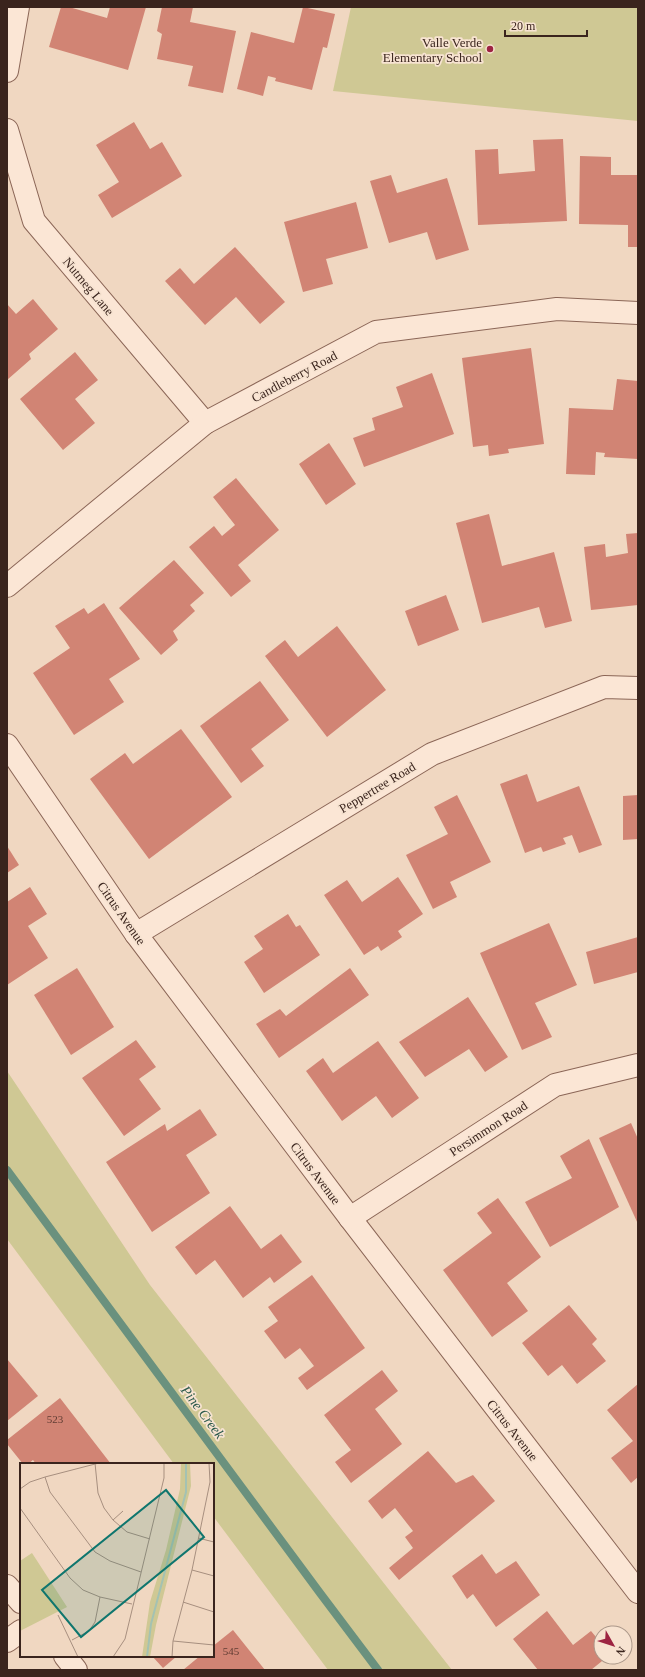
<svg xmlns="http://www.w3.org/2000/svg" width="645" height="1677" viewBox="0 0 645 1677" font-family="'Times New Roman',serif">
<rect width="100%" height="100%" fill="#f0d7c1"/>
<!-- green -->
<g fill="#cfc894">
<path d="M351,7H638V121L333,91Z"/>
<path d="M7,1071L150,1285L452,1670H328L213,1516V1464H174L7,1239Z"/>
</g>
<g fill="none" stroke-linecap="round" stroke-linejoin="round">
<!-- stream -->
<path stroke="#6a917e" stroke-width="8" d="M7,1170L320,1593L378,1670"/>
</g>
<!-- building -->
<g fill="#d18474">
<path d="M61,7H69L107,18L110,7H146L128,70L49,47Z"/>
<path d="M162,7H193L190,22L236,31L223,93L188,86L193,66L157,59L162,34L157,31Z"/>
<path d="M303,7L335,14L327,48L323,47L312,90L275,81L276,78L268,76L263,96L237,89L251,32L294,43Z"/>
<path d="M134,122L150,149L162,142L182,176L112,218L98,195L119,182L96,145Z"/>
<path d="M563,139L567,221L478,225L475,150L498,149L499,174L535,171L533,140Z"/>
<path d="M580,156L611,157V175H638V247H628V225L579,224Z"/>
<path d="M391,175L397,193L447,178L469,250L436,260L427,232L389,243L370,181Z"/>
<path d="M356,202L368,248L326,259L333,284L303,292L284,222Z"/>
<path d="M235,247L285,302L260,324L236,297L205,325L165,281L180,268L194,284Z"/>
<path d="M33,299L58,329L29,354L31,359L7,380V304L16,314Z"/>
<path d="M531,348L544,444L508,449L509,453L489,456L488,445L473,447L462,358Z"/>
<path d="M75,352L98,380L75,399L95,423L63,450L20,399Z"/>
<path d="M432,373L454,434L364,467L353,438L375,430L372,418L403,407L396,387Z"/>
<path d="M617,379L638,381V459L604,457L605,453L596,452L595,475L566,474L569,408L613,410Z"/>
<path d="M329,443L356,484L326,505L299,464Z"/>
<path d="M236,478L279,530L238,565L251,581L231,597L189,547L214,526L222,536L235,525L213,497Z"/>
<path d="M489,514L502,566L554,552L572,621L545,628L539,607L482,623L456,523Z"/>
<path d="M638,533V605L591,610L584,547L605,544L606,557L628,553L626,534Z"/>
<path d="M174,560L204,593L190,605L195,611L173,631L178,640L161,655L119,608Z"/>
<path d="M446,595L459,630L418,646L405,611Z"/>
<path d="M104,603L140,659L109,679L124,702L74,735L33,673L70,648L55,626L84,608L88,614Z"/>
<path d="M337,626L386,690L327,737L265,656L285,640L298,657Z"/>
<path d="M260,681L289,720L251,749L264,766L241,783L200,726Z"/>
<path d="M181,729L232,797L149,859L90,779L125,753L133,764Z"/>
<path d="M527,774L537,802L579,786L602,845L579,853L572,835L563,838L566,844L543,852L541,847L525,853L500,784Z"/>
<path d="M457,795L491,862L450,882L457,897L433,909L406,855L448,834L434,807Z"/>
<path d="M638,795V839L623,840V796Z"/>
<path d="M7,846L19,865L7,873Z"/>
<path d="M398,877L423,914L398,931L402,937L381,951L378,946L364,955L324,895L347,880L362,902Z"/>
<path d="M30,887L47,914L28,926L48,958L7,985V902Z"/>
<path d="M288,914L296,927L300,925L320,955L264,993L244,962L263,949L254,936Z"/>
<path d="M549,923L577,985L535,1003L552,1037L522,1050L480,953Z"/>
<path d="M638,937V972L594,984L586,952Z"/>
<path d="M77,968L114,1027L71,1055L34,995Z"/>
<path d="M350,968L369,995L279,1058L256,1024L280,1009L286,1016Z"/>
<path d="M468,997L508,1057L485,1072L469,1049L425,1077L399,1042Z"/>
<path d="M136,1040L156,1067L139,1079L161,1109L124,1136L82,1078Z"/>
<path d="M378,1041L419,1098L392,1118L376,1096L342,1121L306,1071L323,1058L333,1073Z"/>
<path d="M200,1109L217,1135L186,1155L210,1193L152,1232L106,1162L165,1124L167,1131Z"/>
<path d="M631,1123L638,1139V1224L599,1138Z"/>
<path d="M589,1139L619,1207L550,1247L525,1202L572,1178L560,1156Z"/>
<path d="M498,1198L541,1257L507,1283L528,1311L492,1337L443,1270L492,1233L477,1213Z"/>
<path d="M230,1206L261,1249L281,1234L302,1262L274,1283L270,1277L243,1298L215,1260L196,1275L175,1247Z"/>
<path d="M312,1275L365,1348L307,1390L298,1378L314,1366L300,1348L285,1359L264,1331L278,1321L268,1307Z"/>
<path d="M569,1305L597,1339L592,1344L606,1361L577,1384L562,1365L548,1376L522,1343Z"/>
<path d="M7,1359L38,1396L7,1421Z"/>
<path d="M382,1370L398,1391L375,1409L402,1444L351,1483L335,1462L351,1450L324,1415Z"/>
<path d="M638,1384V1477L631,1483L611,1458L633,1441L607,1410Z"/>
<path d="M60,1398L111,1464H36L33,1460L28,1464H23L7,1444V1440Z"/>
<path d="M428,1451L456,1483L473,1475L495,1501L399,1580L389,1568L413,1548L405,1537L413,1531L395,1508L382,1519L368,1501Z"/>
<path d="M482,1554L496,1574L516,1561L540,1595L496,1627L473,1594L467,1599L452,1576Z"/>
<path d="M547,1611L573,1645L591,1631L601,1643V1657H607L591,1670H538L513,1639Z"/>
<path d="M233,1630L265,1670H183L200,1656H213V1646Z"/>
<path d="M152,1656H177L163,1668Z"/>
</g>
<g fill="none" stroke-linecap="round" stroke-linejoin="round">
<!-- minor casing -->
<g stroke="#8b6657" stroke-width="24">
<g id="minor">
<path d="M7,71L18,7"/>
<path d="M7,130L34,221L205,423"/>
<path d="M7,586L205,423L376,332L557,309L638,313"/>
<path d="M7,745L136,934L350,1218L638,1592"/>
<path d="M136,934L432,754L604,687L638,688"/>
<path d="M350,1218L555,1085L638,1065"/>
<path d="M7,1586L21,1602"/>
<path d="M7,1641L21,1631"/>
<path d="M65,1656L76,1670"/>
</g>
</g>
<!-- minor -->
<use href="#minor" stroke="#fbe6d5" stroke-width="22"/>
</g>
<!-- markers -->
<circle fill="#9d2442" stroke="#f7e3d1" stroke-width="1.5" cx="490" cy="49" r="4"/>
<g text-anchor="middle" stroke-width="3.5" stroke-linejoin="round" paint-order="stroke">
<!-- number labels -->
<g font-size="11" fill="#603c33">
<text x="55" y="1423">523</text>
<text x="231" y="1655">545</text>
</g>
<!-- poi labels -->
<g font-size="13" fill="#3a241d" stroke="#f7e3d1" text-anchor="end">
<text x="482" y="47">Valle Verde<tspan x="482" dy="15">Elementary School</tspan></text>
</g>
<!-- street labels -->
<g font-size="13" fill="#3a241d" stroke="#f7e3d1">
<text transform="translate(89 286) rotate(50)" y="5">Nutmeg Lane</text>
<text transform="translate(294 376) rotate(-28)" y="5">Candleberry Road</text>
<text transform="translate(377 787) rotate(-31)" y="5">Peppertree Road</text>
<text transform="translate(122 913) rotate(55)" y="5">Citrus Avenue</text>
<text transform="translate(488 1128) rotate(-33)" y="5">Persimmon Road</text>
<text transform="translate(316 1173) rotate(53)" y="5">Citrus Avenue</text>
<text transform="translate(513 1430) rotate(52)" y="5">Citrus Avenue</text>
</g>
<!-- water labels -->
<g font-size="14" font-style="italic" fill="#2b5a4c" stroke="#f7e3d1">
<text transform="translate(203 1412) rotate(53)" y="5">Pine Creek</text>
</g>
</g>
<!-- overview -->
<g transform="translate(20 1463)">
<rect width="194" height="194" fill="#f0d7c1"/>
<path d="M161,0H170L171,23L136,162L130,194H122L130,139L146,87L160,26ZM12,90L47,144L0,168V98Z" fill="#cfc894"/>
<path fill="none" stroke="#a4c2b2" stroke-width="2" d="M127,194L131,161L166,29V0"/>
<path fill="none" stroke="#a78f7f" stroke-width="1" d="M75,0L78,30L84,45L93,57L107,69L130,76M25,14L30,29L75,89L90,98L121,109M0,26L10,19L25,14L79,0M0,45L50,115L63,127L80,134L112,141M93,57L103,48M178,75L194,79M172,107L194,113M163,139L194,149M38,152L58,194M52,177L69,168L75,159L80,134M153,178L194,182M93,194L105,176L144,15V0M152,194L153,178L172,107L190,19L189,0"/>
<path fill="#0f766e" fill-opacity="0.15" stroke="#0f766e" stroke-width="2" d="M146,27L184,74L61,174L22,127Z"/>
<rect width="194" height="194" fill="none" stroke="#3a241d" stroke-width="2"/>
</g>
<!-- border -->
<rect width="645" height="1677" fill="none" stroke="#3a241d" stroke-width="16"/>
<!-- north arrow -->
<g transform="translate(613 1645) rotate(129)"><circle r="19" fill="#f7e3d1" stroke="#ab9789"/>
<path d="M0-3L7 15L0 10L-7 15Z" fill="#9d2442"/>
<text y="-6" font-size="11" font-weight="bold" text-anchor="middle" fill="#3a241d">N</text>
</g>
<!-- scale -->
<path d="M505 30v6h82v-6" fill="none" stroke="#3a241d" stroke-width="2"/>
<text x="511" y="30" font-size="12" fill="#3a241d" stroke="#f7e3d1" stroke-width="3" paint-order="stroke">20 m</text>
</svg>
